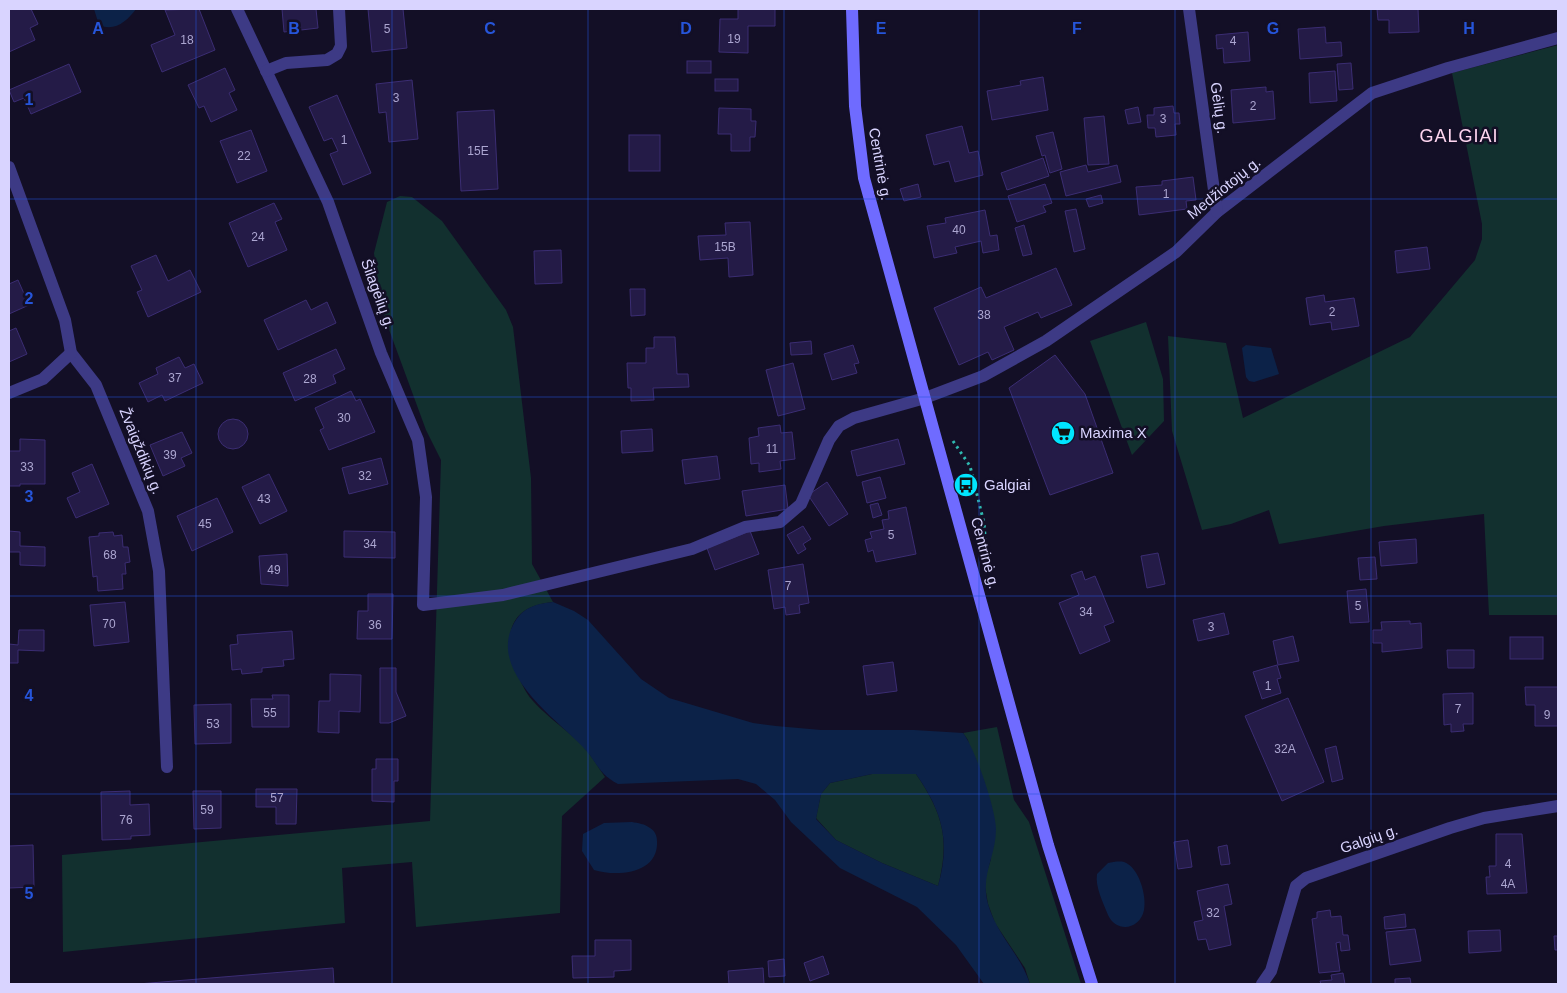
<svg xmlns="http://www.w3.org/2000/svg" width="1567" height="993" viewBox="0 0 1567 993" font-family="Helvetica,sans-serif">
<rect width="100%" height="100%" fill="#130f26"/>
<!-- green -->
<g fill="#12302f">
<path d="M1558,45V615H1489L1484,514L1384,526L1279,544L1269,510L1231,524L1202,530L1172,431L1168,336L1226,343L1243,418L1410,337L1475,260L1482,239V224L1452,73Z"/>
<path d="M400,196L412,197L442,221L506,310L513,327L531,478L532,564L553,602C497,607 505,652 525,690C535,709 568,730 583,746C591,755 598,767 605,777L562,816L560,913L416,927L412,862L342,868L345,923L63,952L62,855L430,821L441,460L426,430L380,305L374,253L387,202Z"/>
<path d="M1146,322L1163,379L1164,421L1132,455L1090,341Z"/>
<path d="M997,727L1014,800L1029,822L1081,984H1030L1025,968L995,923L988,904L984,881L991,859L968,740L963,733Z"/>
<path d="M872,774H916C943,814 950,839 938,886L882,863L836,840L816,818L821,794L830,783Z"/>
</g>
<!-- water -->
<g fill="#0c2248" fill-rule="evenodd">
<path d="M94,9H136C127,21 115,32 99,25Z"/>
<path d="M1246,345L1271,348L1279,374L1254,382L1249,381L1246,377L1242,348Z"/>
<path d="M553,602L574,611L588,620L641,679L669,698L753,723L776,726L821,730H914L963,733C975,748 996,810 996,829C996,857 980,875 988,904C996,934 1021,955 1030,984H984L956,945L917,907L840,868L791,822L775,800L756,784L738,779L618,784C597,773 597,761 582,746C555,718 489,672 513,625C522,608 534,604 553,602ZM872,774H916C942,811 951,841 938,886L882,863L836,840L816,819L821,794L830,783Z"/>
<path d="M632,822C638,823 645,824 650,828C655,831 657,836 657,841C659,874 617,877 594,870L582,851L583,834L604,823Z"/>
<path d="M1108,863C1113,862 1119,861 1124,862C1139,867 1147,896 1144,910C1140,930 1116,933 1108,915C1103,902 1095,887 1097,874Z"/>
</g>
<!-- building -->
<g fill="#241b47" stroke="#3b2d73">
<path d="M9,9H31L38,24L30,28L35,40L9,52Z"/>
<path d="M199,9L215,50L162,72L151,45L175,35L165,10Z"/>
<path d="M282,9H316L318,28L284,32Z"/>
<path d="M368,9H403L407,48L372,52Z"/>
<path d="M738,9H775V26H748V53L719,52L720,19H738Z"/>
<path d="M1377,9H1418L1419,32L1389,33V20H1378Z"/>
<path d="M1325,27L1326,43L1341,42L1342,56L1300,59L1298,29Z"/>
<path d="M1248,32L1250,61L1224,63L1223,48L1217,49L1216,35Z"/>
<rect x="687" y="61" width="24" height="12"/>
<path d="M1351,63L1353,89L1339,90L1337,64Z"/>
<path d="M69,64L81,92L31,114L24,98L14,102L9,90Z"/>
<path d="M225,68L235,90L229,93L237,110L211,122L204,106L199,108L188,85Z"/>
<path d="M1335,71L1337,101L1310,103L1309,73Z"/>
<path d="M1043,77L1048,110L992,120L987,91L1021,85L1020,81Z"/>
<rect x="715" y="79" width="23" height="12"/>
<path d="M412,80L418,139L389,142L386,112L379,113L376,84Z"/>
<path d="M1266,87V92L1273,91L1275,119L1233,123L1231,90Z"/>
<path d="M337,95L371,173L343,185L330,154L338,151L332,138L324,141L309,107Z"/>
<path d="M1173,106L1174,113H1179L1180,124H1175L1176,135L1156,137L1155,128H1148L1147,115H1154V108Z"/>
<path d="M1138,107L1141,122L1128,124L1125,110Z"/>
<path d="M719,108L751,109V121H756L755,137H750V151H731V134H718Z"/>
<path d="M494,110L498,189L461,191L457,112Z"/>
<path d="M1104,116L1109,164L1088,165L1084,118Z"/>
<path d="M962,126L969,153L978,151L983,175L955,182L949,161L934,165L926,135Z"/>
<path d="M251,130L267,171L237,183L220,141Z"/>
<path d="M1053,132L1062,169L1050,173L1045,155L1042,156L1036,136Z"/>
<rect x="629" y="135" width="31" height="36"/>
<path d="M1043,158L1049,176L1007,190L1001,173Z"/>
<path d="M1086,165L1088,172L1117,165L1121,182L1066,196L1060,172Z"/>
<path d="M1193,177L1196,200L1186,201L1187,209L1139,215L1136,187L1162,185V181Z"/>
<path d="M918,184L921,197L904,201L900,189Z"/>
<path d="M1045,184L1052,203L1043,206L1046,212L1017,222L1008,196Z"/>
<path d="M1101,195L1103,203L1089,207L1086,199Z"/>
<path d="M274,203L282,219L275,222L287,250L248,267L229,223Z"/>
<path d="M1076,209L1085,249L1074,252L1065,211Z"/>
<path d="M985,210L990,236L997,235L999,250L983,253L981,241L955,247L957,253L934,258L927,226L946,223L945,218Z"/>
<path d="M750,222L753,275L729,277L728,258L700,260L698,236L726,235L725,223Z"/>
<path d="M1024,225L1032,254L1023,256L1015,228Z"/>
<path d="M1427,247L1430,269L1397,273L1395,251Z"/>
<path d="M561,250L562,283L535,284L534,251Z"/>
<path d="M156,255L168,281L190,270L201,292L148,317L137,292L142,290L131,266Z"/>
<path d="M1056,268L1072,305L1041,318L1038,312L1004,327L1014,350L992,360L988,352L959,365L934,308L981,287L986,298Z"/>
<path d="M18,280L29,305L9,314V284Z"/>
<path d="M630,289H645V315L631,316Z"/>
<path d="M1324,295L1325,302L1354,298L1359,326L1332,330L1331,322L1310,325L1306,298Z"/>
<path d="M306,300L311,310L327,302L336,323L278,350L264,320Z"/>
<path d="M16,328L27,354L9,362V331Z"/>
<path d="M654,337H675L677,374H688L689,387L653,388L654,400L631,401V388H628L627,363H646V348H654Z"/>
<path d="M811,341L812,354L791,355L790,343Z"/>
<path d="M853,345L859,363L854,364L857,373L832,380L824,354Z"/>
<path d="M336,349L345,369L333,375L336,383L295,401L283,373Z"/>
<path d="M1055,355L1085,394L1113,473L1050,495L1009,388Z"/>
<path d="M179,357L185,368L194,364L203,383L165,401L162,395L148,402L139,383L158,374L156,368Z"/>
<path d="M793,363L805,409L778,416L766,370Z"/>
<path d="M351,391L356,401L360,399L375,432L329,450L320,430L324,428L315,408Z"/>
<circle cx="233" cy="434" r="15"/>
<path d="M780,425L781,433L792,432L795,459L780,461L781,469L759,472V463L751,464L749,438L759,436L758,428Z"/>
<path d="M652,429L653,451L622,453L621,431Z"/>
<path d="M182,432L192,453L181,458L185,466L163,476L150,445Z"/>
<path d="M20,439L45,440V484H20V486H9V451H20Z"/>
<path d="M898,439L905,464L857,476L851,451Z"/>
<path d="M717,456L720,479L685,484L682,460Z"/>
<path d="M381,458L388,484L349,494L342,468Z"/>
<path d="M92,464L109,504L76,518L67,498L80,492L72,473Z"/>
<path d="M269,474L287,511L260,524L242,487Z"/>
<path d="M880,477L886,498L867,503L862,482Z"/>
<path d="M827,482L848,514L829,526L808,495Z"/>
<path d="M785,485L788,509L746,516L742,491Z"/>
<path d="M217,498L233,532L192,551L177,516Z"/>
<path d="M878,503L882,515L873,518L870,505Z"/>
<path d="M906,507L916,554L876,562L873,550L868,552L865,540L872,538L870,532L884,529L882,520L889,519L888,511Z"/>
<path d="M803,526L811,539L803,544L806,549L798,554L787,535Z"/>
<path d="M9,531L20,532V546L45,547V566L20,565V552H9Z"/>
<path d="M344,531L395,532V558L344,557Z"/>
<path d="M750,531L759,554L715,570L707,548Z"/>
<path d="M113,532L114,536L122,535L123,547H128L130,562L125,563L126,574H122L123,589L98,591L97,576L93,577L89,537L99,536V533Z"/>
<path d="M1416,539L1417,563L1381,566L1379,542Z"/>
<path d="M1158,553L1165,584L1147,588L1141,556Z"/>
<path d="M287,554L288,586L261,584L259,556Z"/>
<path d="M1375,557L1377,579L1360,580L1358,558Z"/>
<path d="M803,564L809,603L799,605L800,613L786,615L785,607L774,609L768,570Z"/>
<path d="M1082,571L1085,580L1095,576L1114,622L1104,626L1110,641L1080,654L1059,603L1079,595L1071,575Z"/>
<path d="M1366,589L1369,622L1350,623L1347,591Z"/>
<path d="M368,594H393L392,639H357L358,611H368Z"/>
<path d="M125,602L129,642L94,646L90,605Z"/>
<path d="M1224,613L1229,634L1198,641L1193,620Z"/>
<path d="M1410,621V624L1421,623L1422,648L1382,652V643H1373V630H1382L1381,622Z"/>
<path d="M19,630H44V651L18,650V663H9V644L18,645Z"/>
<path d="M292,631L294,659L283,660L284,666L262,668V672L242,674L241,669L232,670L230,645L238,644L237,635Z"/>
<path d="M1293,636L1299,661L1278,665L1273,641Z"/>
<rect x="1510" y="637" width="33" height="22"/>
<path d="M1447,650H1474V668H1448Z"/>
<path d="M893,662L897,691L867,695L863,666Z"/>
<path d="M1277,665L1281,678L1277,679L1281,693L1262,699L1253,672Z"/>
<path d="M380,668H396V692L406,716L389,723H380Z"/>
<path d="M330,674L361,675L360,712L339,711V733L318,732L319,701H330Z"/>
<path d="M1525,687H1558V726H1535V705H1526Z"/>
<path d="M1473,693V724H1463L1464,731L1451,732V724L1444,725L1443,694Z"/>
<path d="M272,695H289V727H252L251,699H273Z"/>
<path d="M1288,698L1324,782L1282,801L1245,716Z"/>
<path d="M231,704V743L195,744L194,705Z"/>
<path d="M1336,746L1343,779L1332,782L1325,749Z"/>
<path d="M376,759H398V781H394V802L372,801V769H376Z"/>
<path d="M256,789H297L296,824H276V807H256Z"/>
<path d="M130,791V805L149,804L150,835L131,836V839L102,840L101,792Z"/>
<path d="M193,791H221V828L194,829Z"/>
<path d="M1496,834H1522L1527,893L1487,894L1486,877H1490L1489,866H1496Z"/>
<path d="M1188,840L1192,867L1178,869L1174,842Z"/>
<path d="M33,845L34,887L9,888V846Z"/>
<path d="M1227,845L1230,864L1221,865L1218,847Z"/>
<path d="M1228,884L1232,904L1224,906L1231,945L1209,950L1206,939L1198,940L1194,922L1203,920L1197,891Z"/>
<path d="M1330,910L1331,917L1341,916L1343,935H1348L1350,950L1341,951L1340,942L1336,943L1340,971L1319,973L1312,919L1317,918V912Z"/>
<path d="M1405,914L1406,927L1385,929L1384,917Z"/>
<path d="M1415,929L1421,961L1390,965L1386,932Z"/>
<path d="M1500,930L1501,951L1469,953L1468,931Z"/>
<path d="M1554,936H1558V950H1555Z"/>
<path d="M595,940H631V970L614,971V977L573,978L572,956H595Z"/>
<path d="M823,956L829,974L810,981L804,963Z"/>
<path d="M784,959L785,976L769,977L768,961Z"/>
<path d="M333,968L334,984H138L320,969Z"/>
<path d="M763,968L764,984H729L728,971Z"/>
<path d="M1343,973L1345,984H1321L1320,981L1332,980L1331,975Z"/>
<path d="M1410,978L1411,984H1395V979Z"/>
</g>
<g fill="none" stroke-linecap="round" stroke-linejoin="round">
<!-- path -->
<path stroke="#2fb8b0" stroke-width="3" stroke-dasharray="2.5 4" stroke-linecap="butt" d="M953,441L970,466L984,523L987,560"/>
<!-- street -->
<g stroke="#3d3a85" stroke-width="12">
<path d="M237,9L328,202L381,353L418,440L426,497L423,605L503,595L692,549L745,527L780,522L801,504L829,440L839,426L854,418L925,398L983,376L1046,341L1176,252L1217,212L1372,93L1448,68L1558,38"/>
<path d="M1189,9L1217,212"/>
<path d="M266,71L286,63L327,60L337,54L341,46L339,9"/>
<path d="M9,167L65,320L71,353L96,385L148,511L159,571L167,767"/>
<path d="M9,393L43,379L71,353"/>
<path d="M1262,984L1271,971L1296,886L1306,878L1450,828L1484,818L1558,806"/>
</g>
<!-- secondary -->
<path stroke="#6f6bff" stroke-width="12" d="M852,9L855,106L864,178L1048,845L1092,984"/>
</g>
<!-- grid -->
<path fill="none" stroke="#2655da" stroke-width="1" stroke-opacity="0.55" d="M196,9V984M392,9V984M588,9V984M784,9V984M979,9V984M1175,9V984M1371,9V984M9,199H1558M9,397H1558M9,596H1558M9,794H1558"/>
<!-- icons -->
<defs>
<g id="supermarket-disc" transform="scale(1.25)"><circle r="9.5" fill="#00e5ff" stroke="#130f26"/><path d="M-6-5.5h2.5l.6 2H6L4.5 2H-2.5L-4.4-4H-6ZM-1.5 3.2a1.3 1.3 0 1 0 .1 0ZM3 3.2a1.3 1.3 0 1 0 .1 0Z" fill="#111"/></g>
<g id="bus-disc" transform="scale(1.25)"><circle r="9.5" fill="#00e5ff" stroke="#130f26"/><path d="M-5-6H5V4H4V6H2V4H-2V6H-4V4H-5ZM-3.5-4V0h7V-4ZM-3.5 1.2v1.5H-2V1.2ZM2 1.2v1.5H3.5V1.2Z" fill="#111"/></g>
</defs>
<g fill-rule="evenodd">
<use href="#supermarket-disc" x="1063" y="433"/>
<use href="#bus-disc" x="966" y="485"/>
</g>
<g text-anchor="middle" stroke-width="5" stroke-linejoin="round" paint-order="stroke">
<!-- number labels -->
<g font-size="12" fill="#aca6d1">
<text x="387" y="33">5</text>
<text x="734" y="43">19</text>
<text x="187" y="44">18</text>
<text x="1233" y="45">4</text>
<text x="396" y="102">3</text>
<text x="1253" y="110">2</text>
<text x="1163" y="123">3</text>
<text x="344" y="144">1</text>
<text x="478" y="155">15E</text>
<text x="244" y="160">22</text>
<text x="1166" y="198">1</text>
<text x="959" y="234">40</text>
<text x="258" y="241">24</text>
<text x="725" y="251">15B</text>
<text x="1332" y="316">2</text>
<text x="984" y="319">38</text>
<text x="175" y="382">37</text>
<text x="310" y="383">28</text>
<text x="344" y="422">30</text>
<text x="772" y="453">11</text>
<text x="170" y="459">39</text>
<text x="27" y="471">33</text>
<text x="365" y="480">32</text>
<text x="264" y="503">43</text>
<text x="205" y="528">45</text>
<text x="891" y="539">5</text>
<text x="370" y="548">34</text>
<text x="110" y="559">68</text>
<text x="274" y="574">49</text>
<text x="788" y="590">7</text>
<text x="1358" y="610">5</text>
<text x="1086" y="616">34</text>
<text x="109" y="628">70</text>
<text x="375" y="629">36</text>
<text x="1211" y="631">3</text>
<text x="1268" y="690">1</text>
<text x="1458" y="713">7</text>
<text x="270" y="717">55</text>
<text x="1547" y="719">9</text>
<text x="213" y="728">53</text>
<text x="1285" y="753">32A</text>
<text x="277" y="802">57</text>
<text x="207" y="814">59</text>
<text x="126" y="824">76</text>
<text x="1508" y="868">4</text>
<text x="1508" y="888">4A</text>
<text x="1213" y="917">32</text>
</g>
<!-- street labels -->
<g font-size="15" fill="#d9d4ff" stroke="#130f26">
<text transform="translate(1219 108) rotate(82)" y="5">Gėlių g.</text>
<text transform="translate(880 164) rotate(80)" y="5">Centrinė g.</text>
<text transform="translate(1224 188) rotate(-39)" y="5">Medžiotojų g.</text>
<text transform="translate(378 294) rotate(70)" y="5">Šilagėlių g.</text>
<text transform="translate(141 451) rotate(68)" y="5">Žvaigždikių g.</text>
<text transform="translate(985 553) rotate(75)" y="5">Centrinė g.</text>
<text transform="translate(1369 839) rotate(-19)" y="5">Galgių g.</text>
</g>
<!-- poi labels -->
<g font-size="15" fill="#d9d4ff" stroke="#130f26" text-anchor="start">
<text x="1080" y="438">Maxima X</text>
<text x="984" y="490">Galgiai</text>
</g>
<!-- quarter labels -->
<g font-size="18" letter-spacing="1" fill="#ffd6f0" stroke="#130f26">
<text x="1459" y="142">GALGIAI</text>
</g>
</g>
<g font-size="16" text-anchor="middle" font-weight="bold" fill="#2655da" stroke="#130f26" stroke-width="5" stroke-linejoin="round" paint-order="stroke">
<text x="98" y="34">A</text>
<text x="294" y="34">B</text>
<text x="490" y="34">C</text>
<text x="686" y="34">D</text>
<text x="881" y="34">E</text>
<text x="1077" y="34">F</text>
<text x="1273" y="34">G</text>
<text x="1469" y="34">H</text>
<text x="29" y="105">1</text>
<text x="29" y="304">2</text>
<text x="29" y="502">3</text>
<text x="29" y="701">4</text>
<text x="29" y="899">5</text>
</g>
<!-- border -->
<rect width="1567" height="993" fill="none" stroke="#d9d4ff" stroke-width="20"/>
</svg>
